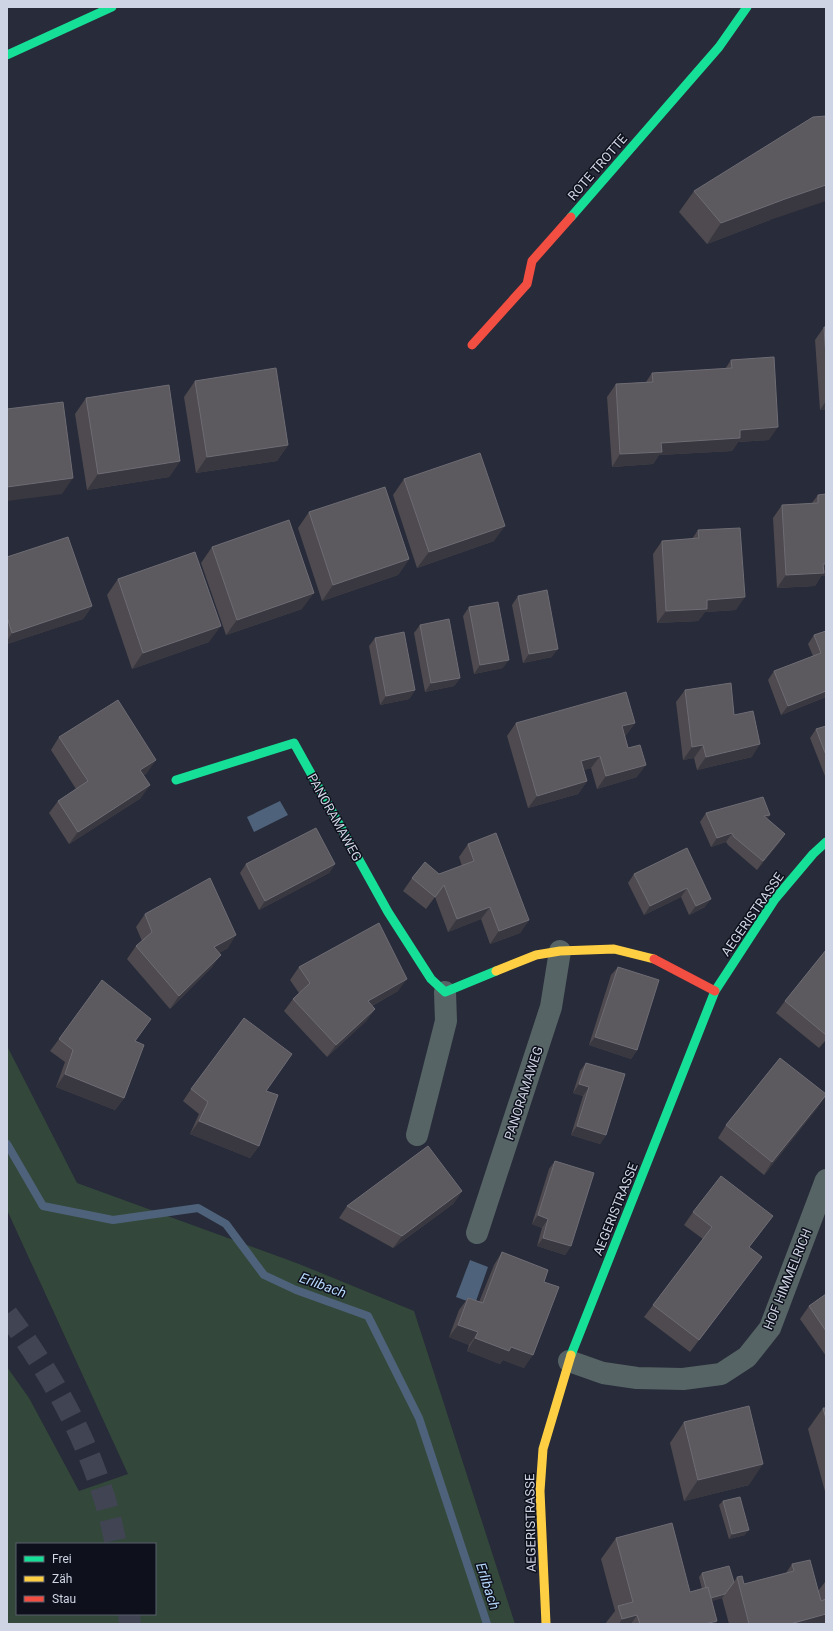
<svg xmlns="http://www.w3.org/2000/svg" width="833" height="1631" viewBox="0 0 833 1631" font-family="Roboto,sans-serif">
<rect width="100%" height="100%" fill="#282b39"/>
<!-- green -->
<path fill="#33483b" fill-rule="evenodd" d="M7,1046L77,1183L299,1264L414,1311L515,1624H7V1367L29,1398L79,1491L128,1474L7,1210ZM17,1544H155V1614H17Z"/>
<!-- water -->
<g fill="#4e637b">
<path d="M280,801L288,815L254,832L247,817Z"/>
<path d="M470,1260L488,1267L475,1304L456,1297Z"/>
</g>
<g fill="none" stroke-linecap="round" stroke-linejoin="round">
<!-- stream -->
<path stroke="#4e637b" stroke-width="8" d="M7,1144L43,1206L113,1220L198,1208L226,1224L264,1275L296,1290L368,1316L419,1418L487,1624"/>
<!-- secondary-tunnel -->
<g stroke="#414453" stroke-width="22" stroke-dasharray="22 11" stroke-linecap="butt">
<path d="M7,1314C47,1368 81,1426 102,1491C108,1508 112,1526 116,1544"/>
<path d="M129,1614L130,1624"/>
</g>
<!-- street -->
<g stroke="#566465" stroke-width="22">
<path d="M417,1135L446,1021L445,992"/>
<path d="M477,1233L551,1007L560,951"/>
<path d="M569,1361L603,1373L637,1378L683,1379L721,1374L747,1357L770,1328L826,1180"/>
</g>
<!-- fast -->
<g stroke="#16e098" stroke-width="9">
<path d="M7,55L112,7"/>
<path d="M571,217L719,47L747,7"/>
<path d="M176,780L294,743L388,912L431,979L445,992L496,971"/>
<path d="M571,1355L715,991L775,899L813,854L826,842"/>
</g>
<!-- slow -->
<g stroke="#ffcf43" stroke-width="9">
<path d="M496,971L536,955L560,951L614,949L654,959"/>
<path d="M546,1624L540,1491L543,1449L571,1355"/>
</g>
<!-- jam -->
<g stroke="#f24e42" stroke-width="9">
<path d="M472,345L527,284L532,261L571,217"/>
<path d="M654,959L715,991"/>
</g>
</g>
<!-- wall -->
<g fill="#4e4a4f">
<path d="M694,191L770,220L707,244L679,212Z"/>
<path d="M824,327H826V410H820L815,340Z"/>
<path d="M731,360L769,440L738,442L732,451L659,455L653,464L612,467L607,397L616,384L646,382L652,373L725,369Z"/>
<path d="M195,381L288,445L277,461L196,473L184,397Z"/>
<path d="M86,398L180,461L169,477L87,490L75,414Z"/>
<path d="M404,479L494,541L417,568L393,495Z"/>
<path d="M826,494V576H821L815,586L777,588L773,518L782,505L811,504L818,495Z"/>
<path d="M309,512L409,559L398,575L322,601L298,528Z"/>
<path d="M698,530L736,610L705,612L698,621L657,623L653,554L662,541L692,539Z"/>
<path d="M212,547L302,609L226,635L201,563Z"/>
<path d="M7,557L92,606L83,619L7,644Z"/>
<path d="M118,579L209,642L132,669L107,595Z"/>
<path d="M518,596L552,657L523,663L512,605Z"/>
<path d="M469,607L503,668L474,674L463,616Z"/>
<path d="M420,625L460,678L454,686L425,692L414,633Z"/>
<path d="M826,631V697L781,715L768,680L774,671L813,656L808,644L814,635Z"/>
<path d="M375,638L415,690L409,699L380,705L369,646Z"/>
<path d="M685,690L734,715L752,757L697,770L694,758L683,760L676,702Z"/>
<path d="M516,723H635L626,735L625,736L637,777L597,789L591,768L584,770L587,781L578,794L528,808L507,736Z"/>
<path d="M826,726V776H825L810,738L816,729Z"/>
<path d="M59,737L147,773L144,775L141,798L69,844L49,813L58,801L76,789L51,750Z"/>
<path d="M706,813L770,815L767,819L785,834L779,843L757,870L728,845L726,842L711,847L700,822Z"/>
<path d="M468,844L529,920L520,933L490,944L481,919L448,932L435,897L426,909L403,891L412,878L439,874L462,866L459,857Z"/>
<path d="M687,848L705,907L689,915L681,897L644,915L628,883L634,874Z"/>
<path d="M246,864H335L329,873L259,910L240,873Z"/>
<path d="M145,914L228,948L219,953L212,967L170,1009L127,959L136,946L142,941L136,927Z"/>
<path d="M826,950V1040L819,1048L776,1013L785,1001Z"/>
<path d="M299,967L398,991L372,1006L375,1009L366,1021L327,1057L284,1011L293,999L299,993L290,980Z"/>
<path d="M618,967L637,1050L631,1059L589,1045L611,975Z"/>
<path d="M151,1019L135,1041L124,1098L115,1110L56,1087L65,1062L50,1051L59,1039Z"/>
<path d="M586,1063L606,1135L600,1144L571,1135L583,1096L573,1093L580,1071Z"/>
<path d="M191,1089L266,1091L259,1146L250,1158L190,1134L199,1114L183,1101Z"/>
<path d="M826,1095L818,1107L764,1175L718,1138L726,1125Z"/>
<path d="M555,1161L571,1246L565,1255L537,1246L542,1228L532,1224L549,1169Z"/>
<path d="M462,1191L453,1204L393,1248L339,1218L347,1206Z"/>
<path d="M693,1212L764,1228L749,1247L762,1257L753,1269L690,1352L644,1317L703,1239L684,1225Z"/>
<path d="M502,1252L544,1282L524,1368L503,1360L500,1364L467,1351L469,1345L449,1337L459,1310L468,1298L479,1302L494,1265Z"/>
<path d="M826,1294V1356L800,1319L809,1306Z"/>
<path d="M823,1408H826V1495L808,1429Z"/>
<path d="M684,1422L749,1485L684,1501L670,1443Z"/>
<path d="M723,1501L745,1535L729,1539L719,1505Z"/>
<path d="M616,1538L690,1592L702,1589L699,1577L702,1573L734,1582L737,1577L744,1584L786,1573L792,1564L818,1591L825,1582L826,1581V1624H729L722,1598L712,1601L717,1621L715,1624H605L615,1611L601,1559Z"/>
</g>
<!-- shaded-wall -->
<g fill="#393840">
<path d="M826,185V201L770,220L707,244L721,223L785,199Z"/>
<path d="M826,401V410H820Z"/>
<path d="M778,427L769,440L738,442L732,451L659,455L653,464L612,467L620,454L661,443L740,430Z"/>
<path d="M288,445L277,461L196,473L207,457Z"/>
<path d="M180,461L169,477L87,490L98,474Z"/>
<path d="M73,478L62,494L7,501V487Z"/>
<path d="M505,526L494,541L417,568L429,552Z"/>
<path d="M409,559L398,575L322,601L333,585Z"/>
<path d="M823,564H826V576H821L815,586L777,588L786,575Z"/>
<path d="M314,593L302,609L226,635L237,620Z"/>
<path d="M745,597L736,610L705,612L698,621L657,623L666,611L707,600Z"/>
<path d="M92,606L83,619L7,644V641L12,633Z"/>
<path d="M221,626L209,642L132,669L143,653Z"/>
<path d="M558,649L552,657L523,663L529,654Z"/>
<path d="M509,660L503,668L474,674L480,665Z"/>
<path d="M460,678L454,686L425,692L431,683Z"/>
<path d="M415,690L409,699L380,705L386,696Z"/>
<path d="M826,691V697L781,715L788,706Z"/>
<path d="M635,723L626,735L613,739L622,726Z"/>
<path d="M760,744L752,757L697,770L706,757Z"/>
<path d="M703,745L694,758L683,760L692,747Z"/>
<path d="M600,756L591,768L572,774L581,761Z"/>
<path d="M156,760L147,773L132,783L140,770Z"/>
<path d="M646,765L637,777L597,789L606,776Z"/>
<path d="M587,781L578,794L528,808L537,796Z"/>
<path d="M150,785L141,798L69,844L78,832Z"/>
<path d="M770,815L764,823V816Z"/>
<path d="M732,833L726,842L711,847L717,838Z"/>
<path d="M785,834L779,843L757,870L763,861Z"/>
<path d="M335,864L329,873L259,910L265,901Z"/>
<path d="M687,888L681,897L644,915L650,906Z"/>
<path d="M711,899L705,907L689,915L696,906Z"/>
<path d="M490,907L481,919L448,932L457,919Z"/>
<path d="M529,920L520,933L490,944L499,931Z"/>
<path d="M236,935L228,948L206,960L214,947Z"/>
<path d="M221,955L212,967L170,1009L179,996Z"/>
<path d="M407,979L398,991L359,1013L368,1001Z"/>
<path d="M375,1009L366,1021L327,1057L336,1045Z"/>
<path d="M595,1037L637,1050L631,1059L589,1045Z"/>
<path d="M65,1074L124,1098L115,1110L56,1087Z"/>
<path d="M579,1084L589,1087L583,1096L573,1093Z"/>
<path d="M826,1095L818,1107L764,1175L772,1162Z"/>
<path d="M199,1121L259,1146L250,1158L190,1134Z"/>
<path d="M577,1126L606,1135L600,1144L571,1135Z"/>
<path d="M462,1191L453,1204L393,1248L402,1236Z"/>
<path d="M538,1215L548,1219L542,1228L532,1224Z"/>
<path d="M773,1216L740,1260L749,1247Z"/>
<path d="M543,1238L571,1246L565,1255L537,1246Z"/>
<path d="M458,1325L478,1332L469,1345L449,1337Z"/>
<path d="M475,1338L511,1347L533,1355L524,1368L503,1360L500,1364L467,1351Z"/>
<path d="M763,1464L749,1485L684,1501L698,1480Z"/>
<path d="M749,1530L745,1535L729,1539L732,1534Z"/>
<path d="M725,1594L722,1598L705,1603L709,1598Z"/>
<path d="M826,1614V1624H790Z"/>
<path d="M637,1615L631,1624H619L622,1619Z"/>
<path d="M717,1621L715,1624H705Z"/>
</g>
<!-- building -->
<g fill="#5c595f" stroke="#6e6c74">
<path d="M826,116V185L785,199L721,223L694,191L813,117Z"/>
<path d="M824,327H826V358Z"/>
<path d="M774,357L778,427L740,430V438L661,443L662,452L620,454L616,384L653,382L652,373L732,368L731,360Z"/>
<path d="M276,368L288,445L207,457L195,381Z"/>
<path d="M169,385L180,461L98,474L86,398Z"/>
<path d="M63,402L73,478L7,487V409Z"/>
<path d="M480,453L505,526L429,552L404,479Z"/>
<path d="M385,487L409,559L333,585L309,512Z"/>
<path d="M826,494V564H823L824,573L786,575L782,505L818,503V495Z"/>
<path d="M289,520L314,593L237,620L212,547Z"/>
<path d="M740,528L745,597L707,600V609L666,611L662,541L699,538L698,530Z"/>
<path d="M68,537L92,606L12,633L7,617V557Z"/>
<path d="M195,552L221,626L143,653L118,579Z"/>
<path d="M547,590L558,649L529,654L518,596Z"/>
<path d="M498,602L509,660L480,665L469,607Z"/>
<path d="M449,619L460,678L431,683L420,625Z"/>
<path d="M826,631V691L788,706L774,671L821,653L814,635Z"/>
<path d="M404,632L415,690L386,696L375,638Z"/>
<path d="M731,683L734,715L753,711L760,744L706,757L703,745L692,747L685,690Z"/>
<path d="M626,692L635,723L622,726L628,748L640,745L646,765L606,776L600,756L581,761L587,781L537,796L516,723Z"/>
<path d="M118,700L156,760L140,770L150,785L78,832L58,801L88,781L59,737Z"/>
<path d="M826,726V755L816,729Z"/>
<path d="M763,797L770,815L764,816L785,834L763,861L734,837L732,833L717,838L706,813Z"/>
<path d="M316,828L335,864L265,901L246,864Z"/>
<path d="M496,833L529,920L499,931L490,907L457,919L444,885L435,897L412,878L425,862L439,874L474,861L468,844Z"/>
<path d="M687,848L711,899L696,906L687,888L650,906L634,874Z"/>
<path d="M210,878L236,935L214,947L221,955L179,996L136,946L152,932L145,914Z"/>
<path d="M379,923L407,979L368,1001L375,1009L336,1045L293,999L310,983L299,967Z"/>
<path d="M826,950V1035L785,1001Z"/>
<path d="M618,967L659,980L637,1050L595,1037Z"/>
<path d="M102,980L151,1019L135,1041L144,1045L124,1098L65,1074L73,1050L59,1039Z"/>
<path d="M244,1018L292,1054L266,1091L278,1095L259,1146L199,1121L208,1102L191,1089Z"/>
<path d="M780,1058L826,1094V1095L772,1162L726,1125Z"/>
<path d="M586,1063L625,1074L606,1135L577,1126L589,1087L579,1084Z"/>
<path d="M428,1146L462,1191L402,1236L347,1206Z"/>
<path d="M555,1161L594,1173L571,1246L543,1238L548,1219L538,1215Z"/>
<path d="M721,1176L773,1216L749,1247L762,1257L699,1340L653,1305L712,1227L693,1212Z"/>
<path d="M502,1252L548,1270L544,1282L559,1287L533,1355L511,1347L509,1351L475,1338L478,1332L458,1325L468,1298L483,1303Z"/>
<path d="M826,1294V1331L809,1306Z"/>
<path d="M749,1406L763,1464L698,1480L684,1422Z"/>
<path d="M823,1408H826V1419Z"/>
<path d="M740,1497L749,1530L732,1534L723,1501Z"/>
<path d="M672,1523L690,1592L708,1587L717,1621L705,1624H640L637,1615L622,1619L618,1606L633,1602L616,1538Z"/>
<path d="M810,1560L821,1601L826,1599V1614L790,1624H749L737,1577L742,1576L744,1584L794,1571L792,1564Z"/>
<path d="M729,1566L734,1582L725,1594L711,1598L708,1587L706,1588L702,1573Z"/>
</g>
<g text-anchor="middle" stroke-width="3" stroke-linejoin="round" paint-order="stroke">
<!-- street labels -->
<g font-size="13" fill="#cfd4e5" stroke="#0e111c">
<text transform="translate(597 167) rotate(-49)" y="5">ROTE TROTTE</text>
<text transform="translate(335 817) rotate(61)" y="5">PANORAMAWEG</text>
<text transform="translate(752 914) rotate(-55)" y="5">AEGERISTRASSE</text>
<text transform="translate(523 1093) rotate(-72)" y="5">PANORAMAWEG</text>
<text transform="translate(615 1209) rotate(-68)" y="5">AEGERISTRASSE</text>
<text transform="translate(787 1279) rotate(-68)" y="5">HOF HIMMELRICH</text>
<text transform="translate(530 1523) rotate(-91)" y="5">AEGERISTRASSE</text>
</g>
<!-- water labels -->
<g font-size="14" font-style="italic" fill="#b5d7fb" stroke="#0e111c">
<text transform="translate(323 1285) rotate(20)" y="5">Erlibach</text>
<text transform="translate(488 1586) rotate(72)" y="5">Erlibach</text>
</g>
</g>
<!-- border -->
<rect width="833" height="1631" fill="none" stroke="#cfd4e5" stroke-width="16"/>
<!-- legend -->
<rect x="16" y="1543" width="140" height="72" fill="#0e111c" stroke="#5b5f6c"/>
<rect x="24" y="1556" width="20" height="6" fill="#16e098" stroke="#5b5f6c"/>
<text x="52" y="1563" font-size="12" fill="#cfd4e5">Frei</text>
<rect x="24" y="1576" width="20" height="6" fill="#ffcf43" stroke="#5b5f6c"/>
<text x="52" y="1583" font-size="12" fill="#cfd4e5">Zäh</text>
<rect x="24" y="1596" width="20" height="6" fill="#f24e42" stroke="#5b5f6c"/>
<text x="52" y="1603" font-size="12" fill="#cfd4e5">Stau</text>
</svg>
